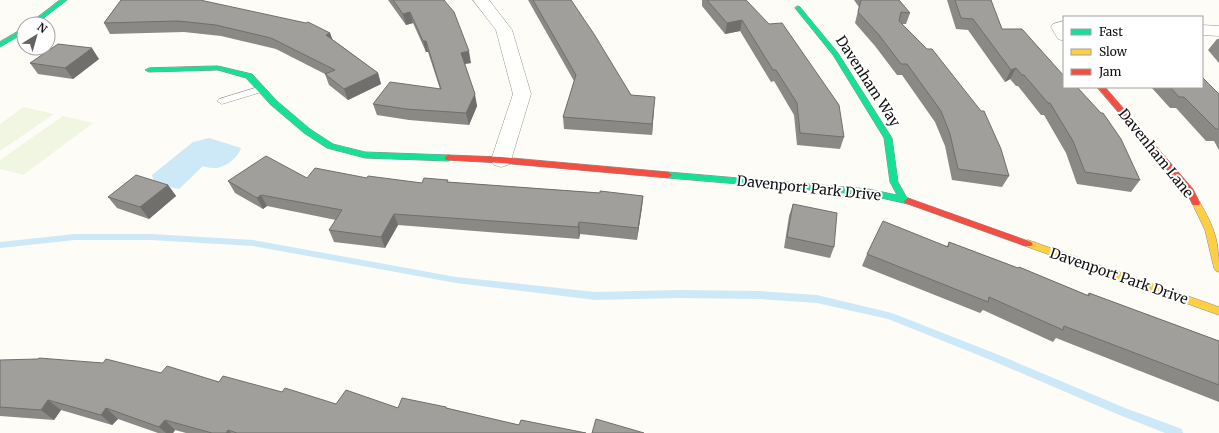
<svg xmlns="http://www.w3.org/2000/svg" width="1219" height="433" viewBox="0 0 1219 433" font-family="Merriweather,serif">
<rect width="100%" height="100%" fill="#fdfcf7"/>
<!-- pitch -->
<g fill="#f0f6e1">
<path d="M24,107L54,114L0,151V124Z"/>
<path d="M63,116L93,123L23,175L0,169V160Z"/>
</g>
<!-- water -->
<path fill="#cde8f7" d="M209,138L241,148C238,158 224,169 213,168C210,168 206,167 203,166L179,189L154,183L152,175L193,142Z"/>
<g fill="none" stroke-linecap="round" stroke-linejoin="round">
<!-- stream -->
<path fill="#cde8f7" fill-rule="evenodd" d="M75,234H151L253,240L456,277L595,292L679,290L759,291L817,295L892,313L999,355L1125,408L1182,429L1183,433H1165L1117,414L993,361L888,319L817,303L759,299L679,298L595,300L456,283L253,246L151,240H75L0,248V242Z"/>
<!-- lane casing -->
<g stroke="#979795" stroke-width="1">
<path id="lane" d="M262,86L266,89L265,91L222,104L217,101L219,99Z"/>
</g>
<!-- street casing -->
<g stroke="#979795" stroke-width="1">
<g id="street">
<path d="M473,0H489L512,30L531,94L511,160L508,165L501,167L494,165L491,160L513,94L496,30Z"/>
<path d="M1064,21V41L1058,39L1051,27L1053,24Z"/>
<path d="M1202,25L1219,26V36L1202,35Z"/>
</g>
</g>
<!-- fast casing -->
<g stroke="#8e8d8b" stroke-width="1">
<g id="fast">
<path d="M60,0H67L36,24H29Z"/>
<path d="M798,6L800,7L838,53L892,138L898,182L907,198L911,199L912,201L911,203L908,204L868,195L668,178L664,175L668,172L868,189L897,195L890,182L884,138L833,55L795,8Z"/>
<path d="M24,28V33L0,47V42Z"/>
<path d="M218,66L252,74L277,101L310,129L333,144L365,152L449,155L453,158L449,161L365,158L327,148L304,133L271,105L246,78L218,70L149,72L145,70L149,68Z"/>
</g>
</g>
<!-- slow casing -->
<g stroke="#8e8d8b" stroke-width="1">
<g id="slow">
<path d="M1196,200L1199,201C1215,229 1219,240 1219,272L1216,271L1214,268L1205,230L1192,203Z"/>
<path d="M1028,240L1219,307V315L1025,246L1023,244L1025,242Z"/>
</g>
</g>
<!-- jam casing -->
<g stroke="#8e8d8b" stroke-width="1">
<g id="jam">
<path d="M1097,87H1105L1193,189L1200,203L1199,205H1193L1186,192Z"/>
<path d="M449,155L501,157L668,172L672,175L668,178L501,163L446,160L445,158L446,156Z"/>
<path d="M908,198L1031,242L1033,244L1031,246H1025L905,203L904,201Z"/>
</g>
</g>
<!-- lane -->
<use href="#lane" fill="#fffffe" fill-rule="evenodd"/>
<!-- street -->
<use href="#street" fill="#fffffe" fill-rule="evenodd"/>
<!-- fast -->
<use href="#fast" fill="#16e098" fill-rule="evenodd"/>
<!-- slow -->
<use href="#slow" fill="#ffcf43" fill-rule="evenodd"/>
<!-- jam -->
<use href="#jam" fill="#f24e42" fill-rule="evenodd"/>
</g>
<!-- wall -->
<g fill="#8a8986">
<path d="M121,0L330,33L332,39L378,73L381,84L348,100L329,85L325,74L276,49L221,36L184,32L110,34L104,23Z"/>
<path d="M388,0H444L471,63L465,64L477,106L469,125L409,120L377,115L373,104L440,89L428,52H426L413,23L406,25Z"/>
<path d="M528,0H571L631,95L654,108L652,135L564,129L563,117L574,81Z"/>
<path d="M702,0H746L844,137L840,149L797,145L794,115L774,81L771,82L740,31L725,34L702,6Z"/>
<path d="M854,0H899L910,13L906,24H902L1009,176L1002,187L952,180L945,146L935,122L902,75H897L875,46L855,23L859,7Z"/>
<path d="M947,0H991L1002,29L1140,180L1131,192L1077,184L1066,153L1044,115H1041L1018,86H1016L1010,79L1005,82L968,30L956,29Z"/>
<path d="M1217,39H1219V63L1208,50Z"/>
<path d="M99,59L73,79L38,74L30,63Z"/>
<path d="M1151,87H1202L1219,94V150L1214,141H1206L1176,108H1170Z"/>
<path d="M307,178H367L422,183L449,182L643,196L642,207L637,240L580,234L579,239L398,225L385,248L334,242L329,230L336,220L267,206L263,209L235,193L228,181Z"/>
<path d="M168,185L176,196L149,219L117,208L108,197Z"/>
<path d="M793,204L834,247L830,258L784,248L789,216Z"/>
<path d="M949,242L1018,268L1019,267L1087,295L1089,293L1219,341V402L1056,338L1053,342L983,310L980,313L862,266L867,254L947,246Z"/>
<path d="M0,360L161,373L282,392L336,404L398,408L446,407L447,408L519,425L586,433H186L175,430L173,433H158L118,419L112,425L61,410L54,420L0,416Z"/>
</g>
<!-- shaded-wall -->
<g fill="#716f6d">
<path d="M410,12L413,23L406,25L403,14Z"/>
<path d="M742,20L740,31L725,34L727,23Z"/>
<path d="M330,33L334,44L326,35Z"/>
<path d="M423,41H426L428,52H426Z"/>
<path d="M92,48L99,59L73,79L65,68Z"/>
<path d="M469,51L471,63L463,64L461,53Z"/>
<path d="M1016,68L1010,79L1005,82L1011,70Z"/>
<path d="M378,73L381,84L348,100L344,89Z"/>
<path d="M475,94L477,106L469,125L466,113Z"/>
<path d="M655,97L654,108L652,135V124Z"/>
<path d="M168,185L176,196L149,219L140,207Z"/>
<path d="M261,195L267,206L263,209L257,198Z"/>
<path d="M643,196L642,207L637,240L638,228Z"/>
<path d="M394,214L398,225L385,248L381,237Z"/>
<path d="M579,222L580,234L579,239L578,227Z"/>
<path d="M48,400L61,410L54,420L41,410Z"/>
<path d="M106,408L118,419L112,425L101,415Z"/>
<path d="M165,420L175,430L173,433H166L159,427Z"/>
<path d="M228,430L231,433H226Z"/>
</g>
<!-- building -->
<g fill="#a19f9c" stroke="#716f6d">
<path d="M121,0H200L306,23L308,22L330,33L326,35L378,73L344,89L325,74L335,70L271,38L216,25L178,21L104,23Z"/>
<path d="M393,0H444L454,12L469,51L461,53L475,94L466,113L406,109L373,104L390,82L441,89L426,41H423L410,12L403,14Z"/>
<path d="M533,0H571L594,34L631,95L655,97L652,124L563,117L576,75Z"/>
<path d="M707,0H746L769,24L782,23L839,105L844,137L800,133L797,103L776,70H773L742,20L727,23Z"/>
<path d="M861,0H899L910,13L901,12L899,21L927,49H932L981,111H984L1001,149L1009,176L958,169L950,134L941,111L907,64H901L879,35L858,12Z"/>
<path d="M955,0H991L1002,29H1022L1064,76V87H1077L1101,113H1103L1121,139L1140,180L1085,172L1073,141L1050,103H1048L1024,75H1022L1016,68L1011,70L973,19L961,18Z"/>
<path d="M58,44L92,48L65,68L30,63Z"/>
<path d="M1202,77L1219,94V129H1216L1184,97H1179L1170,87H1202Z"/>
<path d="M266,156L307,178L315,168L367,178L368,176L422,183L424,178L448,180L447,182L600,193V191L643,196L638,228L579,222L578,227L394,214L381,237L329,230L342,210L261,195L257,198L228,181Z"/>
<path d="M136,175L168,185L140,207L108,197Z"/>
<path d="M793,204L837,213L834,247L787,237Z"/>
<path d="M883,221L948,247L949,242L1018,268L1019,267L1089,296V293L1219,341V385L1064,326L1063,330L989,297L988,302L867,254Z"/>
<path d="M39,358L103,363L106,359L161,373L167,366L219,382L223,376L282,392L285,388L336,404L346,390L398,408L402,398L446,407V408L519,425L521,420L586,433H237L228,430L226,433H212L165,420L159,427L106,408L101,415L48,400L41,410L0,407V360L38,359Z"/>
<path d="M596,419L644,433H592Z"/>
</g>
<g text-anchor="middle" stroke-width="4" stroke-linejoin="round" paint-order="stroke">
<!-- street labels -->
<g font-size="14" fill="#111" stroke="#fff">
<text transform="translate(868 81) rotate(57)" y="5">Davenham Way</text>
<text transform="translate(1156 153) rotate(51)" y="5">Davenham Lane</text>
<text transform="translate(809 188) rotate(6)" y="5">Davenport Park Drive</text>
<text transform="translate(1119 276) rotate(19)" y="5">Davenport Park Drive</text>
</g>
</g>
<!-- legend -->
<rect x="1063" y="16" width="140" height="72" fill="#ffffff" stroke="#a0a0a0"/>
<rect x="1071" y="29" width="20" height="6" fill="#16e098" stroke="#a0a0a0"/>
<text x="1099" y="36" font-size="12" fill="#111111">Fast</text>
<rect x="1071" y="49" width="20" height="6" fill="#ffcf43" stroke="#a0a0a0"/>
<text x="1099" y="56" font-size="12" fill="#111111">Slow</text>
<rect x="1071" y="69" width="20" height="6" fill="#f24e42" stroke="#a0a0a0"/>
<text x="1099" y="76" font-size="12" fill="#111111">Jam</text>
<!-- north arrow -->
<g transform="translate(36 36) rotate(37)"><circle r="19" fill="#ffffff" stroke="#a0a0a0"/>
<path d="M0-3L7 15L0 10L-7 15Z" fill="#646362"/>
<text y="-6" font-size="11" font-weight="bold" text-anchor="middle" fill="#111111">N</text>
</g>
</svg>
